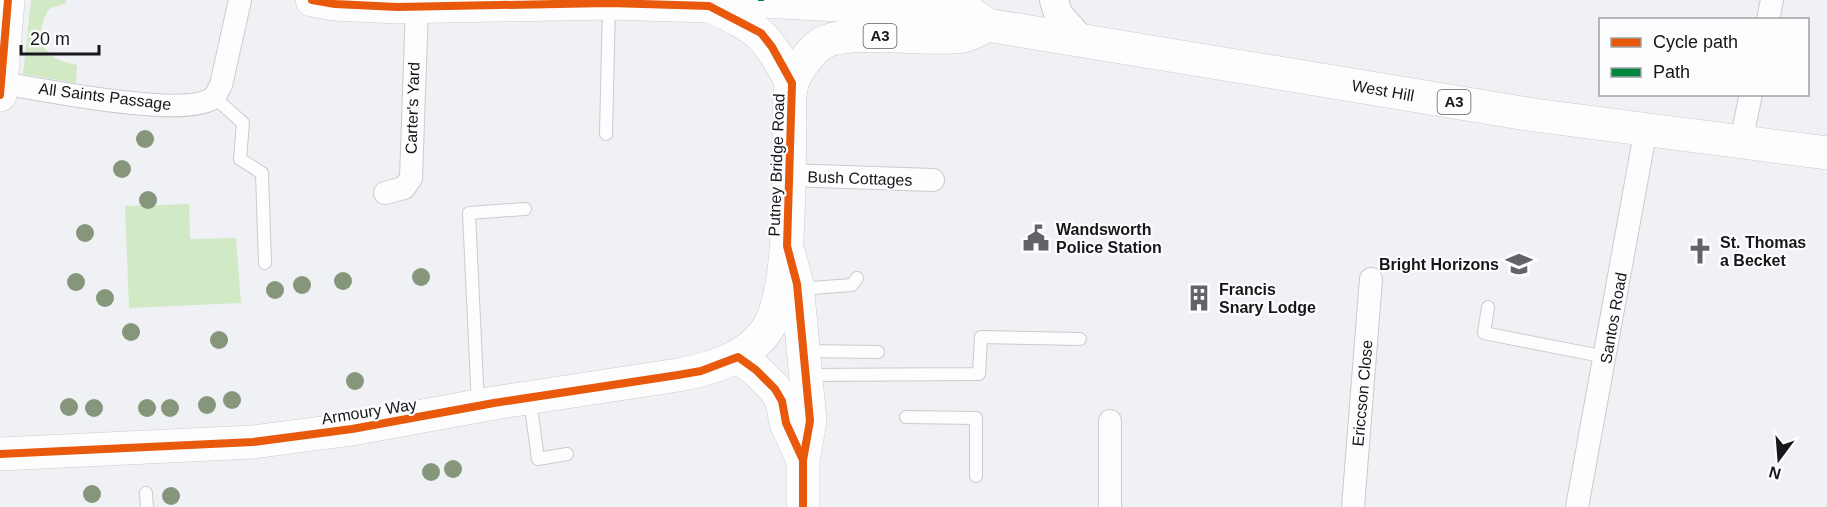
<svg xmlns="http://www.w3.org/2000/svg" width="1827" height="507" viewBox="0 0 1827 507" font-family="Helvetica,sans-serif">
<rect width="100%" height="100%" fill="#f0f1f5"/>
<!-- green -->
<g fill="#d2e9c6">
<path d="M31,0H66V3L49,9C31,39 44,59 77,65L76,83L23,74Z"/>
<path d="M189,204L190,239L236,238L241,303L129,308L125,206Z"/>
</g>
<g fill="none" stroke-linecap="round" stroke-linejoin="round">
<!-- service casing -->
<g stroke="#cacbce" stroke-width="14">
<g id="service">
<path d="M214,97L243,123L240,159L262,173L265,263"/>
<path d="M606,134L609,4"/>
<path d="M798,289L852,285L857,278"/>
<path d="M1488,307L1484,333L1606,357"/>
<path d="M805,351L878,352"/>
<path d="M807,375L979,374L981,337L1080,339"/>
<path d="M530,400L538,459L567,454"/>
<path d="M478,405L469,213L525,209"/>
<path d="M906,417L976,418V476"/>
<path d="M146,493L147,507"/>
</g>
</g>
<!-- minor casing -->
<g stroke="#cacbce" stroke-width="24">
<g id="minor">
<path d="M1768,20L1772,0"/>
<path d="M2,83C39,89 188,120 214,97C217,94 219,88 221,85L240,0"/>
<path d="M1741,141L1751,94"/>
<path d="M788,175L933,180"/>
<path d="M385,193L404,188L411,178L417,6"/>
<path d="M1110,507V421"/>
<path d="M1353,507L1371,279"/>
<path d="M1577,507L1646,128"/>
</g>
</g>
<!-- tertiary casing -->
<g stroke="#cacbce" stroke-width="30">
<path id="tertiary" d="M1054,0L1058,14L1082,41"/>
</g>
<!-- primary casing -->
<g stroke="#cacbce" stroke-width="34">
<g id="primary">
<path d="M0,95L8,0"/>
<path d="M787,248L797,284L810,421L803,460V507"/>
<path d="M738,357L756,370L775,389L782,401L786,423L803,460"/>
</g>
</g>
<!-- trunk casing -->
<g stroke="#cacbce" stroke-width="34">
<g id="trunk">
<path d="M312,0L335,4L397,7L609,3L709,6L761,1L969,12L987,25L1534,115L1827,153"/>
<path d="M709,6C760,28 766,35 792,83"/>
<path d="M0,454L253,442L352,429L494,403L678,375C710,369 746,359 766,331C793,294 788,173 790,125C790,112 788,96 792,84C795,71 811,51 821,44C847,27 929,42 962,36C970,35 979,29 987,25"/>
</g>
</g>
<!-- service -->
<use href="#service" stroke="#fdfdfe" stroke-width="12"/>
<!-- minor -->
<use href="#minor" stroke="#fdfdfe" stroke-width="22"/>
<!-- tertiary -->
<use href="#tertiary" stroke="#fdfdfe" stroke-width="28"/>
<!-- primary -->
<use href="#primary" stroke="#fdfdfe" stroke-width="33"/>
<!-- trunk -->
<use href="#trunk" stroke="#fdfdfe" stroke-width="33"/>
<!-- quiet -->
<path stroke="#00873e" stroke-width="6" stroke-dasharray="12 6" stroke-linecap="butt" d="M761,0V1"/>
<!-- cycleway casing -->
<g stroke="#fcfdff" stroke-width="11">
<g id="cycleway">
<path d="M312,0L335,4L397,7L609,3L709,6L761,33L772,47L792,83L787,246L797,284L810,421L803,460V507"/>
<path d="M0,95L8,0"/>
<path d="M0,454L253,442L352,429L494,403L678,375L701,371L738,357L756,370L775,389L782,401L786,423L803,460"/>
</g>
</g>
<!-- cycleway -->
<use href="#cycleway" stroke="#e8590c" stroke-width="8"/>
</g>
<!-- trees -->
<g fill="#86967b">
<circle cx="145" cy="139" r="9"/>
<circle cx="122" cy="169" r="9"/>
<circle cx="148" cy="200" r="9"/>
<circle cx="85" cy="233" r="9"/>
<circle cx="421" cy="277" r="9"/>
<circle cx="343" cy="281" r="9"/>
<circle cx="76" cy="282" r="9"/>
<circle cx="302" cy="285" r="9"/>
<circle cx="275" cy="290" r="9"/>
<circle cx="105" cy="298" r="9"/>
<circle cx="131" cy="332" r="9"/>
<circle cx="219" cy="340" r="9"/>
<circle cx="355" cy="381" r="9"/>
<circle cx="232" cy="400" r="9"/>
<circle cx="207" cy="405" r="9"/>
<circle cx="69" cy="407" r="9"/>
<circle cx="94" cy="408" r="9"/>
<circle cx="147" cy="408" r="9"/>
<circle cx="170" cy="408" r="9"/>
<circle cx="453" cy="469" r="9"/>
<circle cx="431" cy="472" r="9"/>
<circle cx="92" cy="494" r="9"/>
<circle cx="171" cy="496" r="9"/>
</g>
<!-- icons -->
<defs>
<g id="civic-bare" transform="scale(2.07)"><path d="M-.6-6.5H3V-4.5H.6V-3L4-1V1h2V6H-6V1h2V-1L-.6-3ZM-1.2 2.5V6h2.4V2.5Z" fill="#626366" stroke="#fcfdff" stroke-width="2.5" paint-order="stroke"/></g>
<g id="church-bare" transform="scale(2.07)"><path d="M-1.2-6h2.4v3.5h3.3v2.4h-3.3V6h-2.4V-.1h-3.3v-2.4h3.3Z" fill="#626366" stroke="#fcfdff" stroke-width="2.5" paint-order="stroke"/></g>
<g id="school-bare" transform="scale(2.07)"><path d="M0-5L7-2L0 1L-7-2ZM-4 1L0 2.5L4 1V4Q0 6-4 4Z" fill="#626366" stroke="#fcfdff" stroke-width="2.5" paint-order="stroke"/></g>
<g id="building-bare" transform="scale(2.07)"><path d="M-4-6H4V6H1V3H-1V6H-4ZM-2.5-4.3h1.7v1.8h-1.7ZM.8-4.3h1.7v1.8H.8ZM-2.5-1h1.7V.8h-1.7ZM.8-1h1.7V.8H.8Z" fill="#626366" stroke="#fcfdff" stroke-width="2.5" paint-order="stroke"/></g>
</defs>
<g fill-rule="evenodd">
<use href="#civic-bare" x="1036" y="238"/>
<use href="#church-bare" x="1700" y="251"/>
<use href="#school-bare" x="1519" y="264"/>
<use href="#building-bare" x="1199" y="298"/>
</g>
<g text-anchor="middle" stroke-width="4.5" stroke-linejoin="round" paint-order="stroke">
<!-- shield labels -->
<g fill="#fcfdff" stroke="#5b5c5e" stroke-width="1.5">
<rect x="863.5" y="24" width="33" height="24" rx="4.5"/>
<rect x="1437.5" y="90" width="33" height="24" rx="4.5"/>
</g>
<g font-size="15" font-weight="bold" fill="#161719">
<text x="880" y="41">A3</text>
<text x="1454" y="107">A3</text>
</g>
<!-- street labels -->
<g font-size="16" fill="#161719" stroke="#fcfdff">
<text transform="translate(1383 90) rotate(10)" y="6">West Hill</text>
<text transform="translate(105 96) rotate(7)" y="6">All Saints Passage</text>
<text transform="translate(412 108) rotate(-88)" y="6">Carter's Yard</text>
<text transform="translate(776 165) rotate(-88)" y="6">Putney Bridge Road</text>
<text transform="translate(860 178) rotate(2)" y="6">Bush Cottages</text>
<text transform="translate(1613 318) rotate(-80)" y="6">Santos Road</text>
<text transform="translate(1362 393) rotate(-85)" y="6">Ericcson Close</text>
<text transform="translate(369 411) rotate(-9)" y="6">Armoury Way</text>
</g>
<!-- poi labels -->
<g font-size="16" font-weight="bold" fill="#161719" stroke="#fcfdff" text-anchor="start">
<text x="1056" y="235">Wandsworth<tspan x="1056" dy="18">Police Station</tspan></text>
<text x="1720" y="248">St. Thomas<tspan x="1720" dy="18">a Becket</tspan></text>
<text x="1499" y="270" text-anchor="end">Bright Horizons</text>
<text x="1219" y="295">Francis<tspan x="1219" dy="18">Snary Lodge</tspan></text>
</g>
</g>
<!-- legend -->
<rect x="1599" y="18" width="210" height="78" fill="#fcfdff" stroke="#a0a1a3" stroke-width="1.5"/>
<rect x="1611" y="38" width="30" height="9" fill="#e8590c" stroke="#a0a1a3" stroke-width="1.5"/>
<text x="1653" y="48" font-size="18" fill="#161719">Cycle path</text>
<rect x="1611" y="68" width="30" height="9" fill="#00873e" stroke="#a0a1a3" stroke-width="1.5"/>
<text x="1653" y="78" font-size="18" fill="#161719">Path</text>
<!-- north arrow -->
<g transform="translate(1779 459) rotate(196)" stroke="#fcfdff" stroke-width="4.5" paint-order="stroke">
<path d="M0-4.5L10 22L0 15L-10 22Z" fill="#161719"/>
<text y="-9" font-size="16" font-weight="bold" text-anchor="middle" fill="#161719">N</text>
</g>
<!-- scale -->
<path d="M21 45v9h78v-9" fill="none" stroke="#161719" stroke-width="3"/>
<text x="30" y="45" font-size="18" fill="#161719" stroke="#fcfdff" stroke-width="4.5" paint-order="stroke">20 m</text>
</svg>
